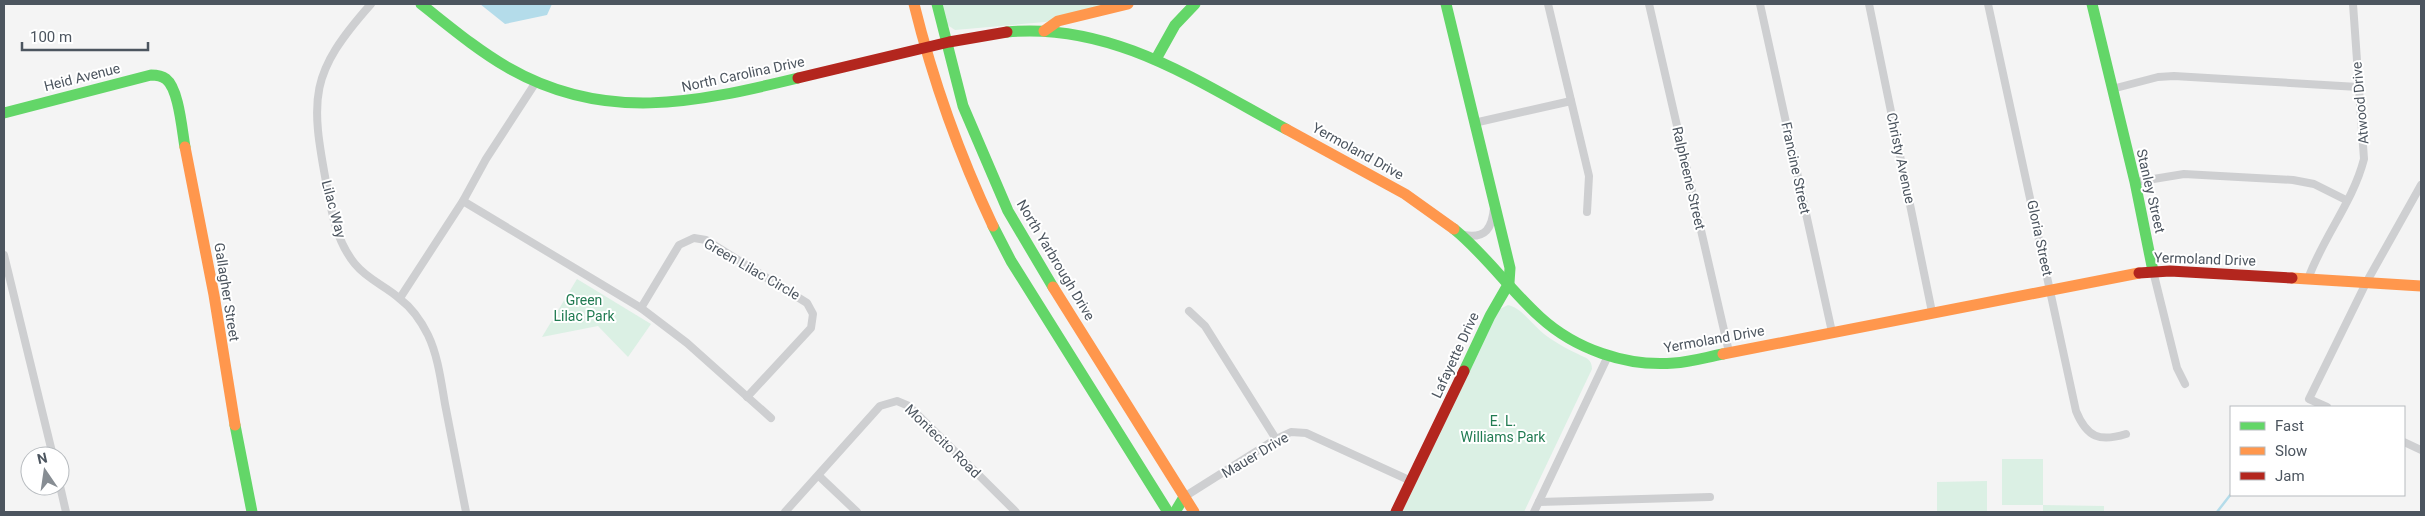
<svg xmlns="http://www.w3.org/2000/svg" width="2425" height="516" viewBox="0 0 2425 516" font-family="Roboto,sans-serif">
<rect width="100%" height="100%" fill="#f4f4f4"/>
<!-- green -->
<g fill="#dbf0e4">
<path d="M941,4H1118L1045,22L955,30L946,24Z"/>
<path d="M577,279L651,324L628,357L598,326L542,337Z"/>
<path d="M1508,305C1522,308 1532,325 1544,334C1555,342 1565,348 1578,354C1586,358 1592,359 1592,369L1524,512H1402L1498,310Z"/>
<path d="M2002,459H2043V505L2104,506V512H2043V505H2002Z"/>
<path d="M1987,481V512H1937V482Z"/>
</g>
<!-- water -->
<path fill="#b4dcea" d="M480,4H552L547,15L505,24Z"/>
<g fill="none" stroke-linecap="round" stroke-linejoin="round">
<!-- stream -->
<path stroke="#b4dcea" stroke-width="2.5" d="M2217,512L2231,494"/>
<!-- street -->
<g stroke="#cecfd1" stroke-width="8">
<path d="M371,4C309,74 310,97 327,187C332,215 337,242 355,264C368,280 386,286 400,299C412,308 421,321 428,335C438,356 441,381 445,404C452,440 459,476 466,512"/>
<path d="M1548,4L1589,176L1587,212"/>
<path d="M1649,4L1729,352"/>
<path d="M1760,4L1832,332"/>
<path d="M1869,4L1932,312"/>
<path d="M1988,4L2076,411C2087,438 2100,442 2126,434"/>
<path d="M2112,89L2158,77L2174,76L2358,87"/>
<path d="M1474,123L1571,101"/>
<path d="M2135,182L2184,174L2293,180L2314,184L2346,200"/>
<path d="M463,201L641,308L687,343L771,418"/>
<path d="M1464,235C1486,239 1492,228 1494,208"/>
<path d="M4,255L53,456"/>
<path d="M2153,271L2177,368L2185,384"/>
<path d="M2308,279C2323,237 2353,202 2364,159L2353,4"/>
<path d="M400,298L463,201L486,159L536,82"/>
<path d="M641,308L679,245L694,238L706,240L807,303L813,314L811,328L747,397"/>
<path d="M1189,311L1205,326L1276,439"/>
<path d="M2327,407L2309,399L2366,283L2421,185"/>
<path d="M2404,442L2421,450"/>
<path d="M819,476L857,512"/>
<path d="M60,486L66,512"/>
<path d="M1184,497L1276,439L1291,432L1306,433L1411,481"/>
<path d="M1539,502L1710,497"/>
<path d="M785,512L880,406L897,401L909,406L1016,512"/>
<path d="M1534,512L1608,356"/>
</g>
<!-- fast -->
<g stroke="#63d668" stroke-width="11">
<path d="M421,4C449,26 476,49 507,67C604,123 695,103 798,78"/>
<path d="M937,4L963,106L1008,211L1053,287"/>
<path d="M1446,4L1510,268L1509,283L1490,316L1464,371"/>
<path d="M2092,4L2135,182L2153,271"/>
<path d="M1007,32C1112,22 1197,81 1286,129"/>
<path d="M1156,59L1175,25L1195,4"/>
<path d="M4,113L151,75C156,75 162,76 166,79C179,89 182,131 185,147"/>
<path d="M993,226L1011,261L1168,512"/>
<path d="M1454,229C1486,255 1509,289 1540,317C1575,349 1626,367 1674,363C1690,362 1707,357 1723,354"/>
<path d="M235,425L252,512"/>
<path d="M1175,512L1184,497"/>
</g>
<!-- slow -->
<g stroke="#ff974d" stroke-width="11">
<path d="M914,4C933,81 959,154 993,226"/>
<path d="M1044,31L1058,21L1128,4"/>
<path d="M1286,129L1405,194L1454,229"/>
<path d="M185,147L214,295L235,425"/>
<path d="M2292,278L2421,286"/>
<path d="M1053,287L1194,512"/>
<path d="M1723,354L2139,273"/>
</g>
<!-- jam -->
<g stroke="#b3261e" stroke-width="11">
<path d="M798,78L949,42L1007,32"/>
<path d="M2139,273L2170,271L2292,278"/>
<path d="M1396,512L1464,371"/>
</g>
</g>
<g text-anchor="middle" stroke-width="4" stroke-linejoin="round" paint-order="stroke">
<!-- street labels -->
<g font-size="14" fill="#4c555f" stroke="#fff">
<text transform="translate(743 74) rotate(-12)" y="5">North Carolina Drive</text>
<text transform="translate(82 77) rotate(-14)" y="5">Heid Avenue</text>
<text transform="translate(2360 103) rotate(-95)" y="5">Atwood Drive</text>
<text transform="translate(1358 151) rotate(29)" y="5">Yermoland Drive</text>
<text transform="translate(1901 158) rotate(78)" y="5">Christy Avenue</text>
<text transform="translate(1796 168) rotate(78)" y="5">Francine Street</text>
<text transform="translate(1689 178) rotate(77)" y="5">Ralpheene Street</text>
<text transform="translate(2151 191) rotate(77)" y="5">Stanley Street</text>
<text transform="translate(334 209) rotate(75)" y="5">Lilac Way</text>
<text transform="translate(2040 238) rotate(78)" y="5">Gloria Street</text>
<text transform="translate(2205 259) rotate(2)" y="5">Yermoland Drive</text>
<text transform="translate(1056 260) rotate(59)" y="5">North Yarbrough Drive</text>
<text transform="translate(752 269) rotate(30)" y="5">Green Lilac Circle</text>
<text transform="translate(227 292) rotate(81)" y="5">Gallagher Street</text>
<text transform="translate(1714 339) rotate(-10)" y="5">Yermoland Drive</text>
<text transform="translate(1455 355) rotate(-65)" y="5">Lafayette Drive</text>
<text transform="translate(943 441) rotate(44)" y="5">Montecito Road</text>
<text transform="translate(1255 455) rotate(-31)" y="5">Mauer Drive</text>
</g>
<!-- park labels -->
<g font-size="14" fill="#217b52" stroke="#fff">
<text x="584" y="305">Green<tspan x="584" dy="16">Lilac Park</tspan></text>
<text x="1503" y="426">E. L.<tspan x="1503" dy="16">Williams Park</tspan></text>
</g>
</g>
<!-- border -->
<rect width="2425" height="516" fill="none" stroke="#4c555f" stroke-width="10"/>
<!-- legend -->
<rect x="2230" y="406" width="175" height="90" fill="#ffffff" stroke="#b7bbbf"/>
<rect x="2240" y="422" width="25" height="8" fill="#63d668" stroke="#b7bbbf"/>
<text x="2275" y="431" font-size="15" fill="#4c555f">Fast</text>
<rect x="2240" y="447" width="25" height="8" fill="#ff974d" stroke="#b7bbbf"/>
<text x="2275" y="456" font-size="15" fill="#4c555f">Slow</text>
<rect x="2240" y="472" width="25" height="8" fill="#b3261e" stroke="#b7bbbf"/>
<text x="2275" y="481" font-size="15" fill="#4c555f">Jam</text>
<!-- north arrow -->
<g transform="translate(45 471) rotate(347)"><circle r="24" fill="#ffffff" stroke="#b7bbbf"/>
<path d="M0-4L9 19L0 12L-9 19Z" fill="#878d93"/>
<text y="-8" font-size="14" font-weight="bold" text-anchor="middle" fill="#4c555f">N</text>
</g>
<!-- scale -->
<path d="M22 42v8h126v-8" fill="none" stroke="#4c555f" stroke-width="2.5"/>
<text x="30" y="42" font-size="15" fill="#4c555f" stroke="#ffffff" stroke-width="4" paint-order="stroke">100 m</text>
</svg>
